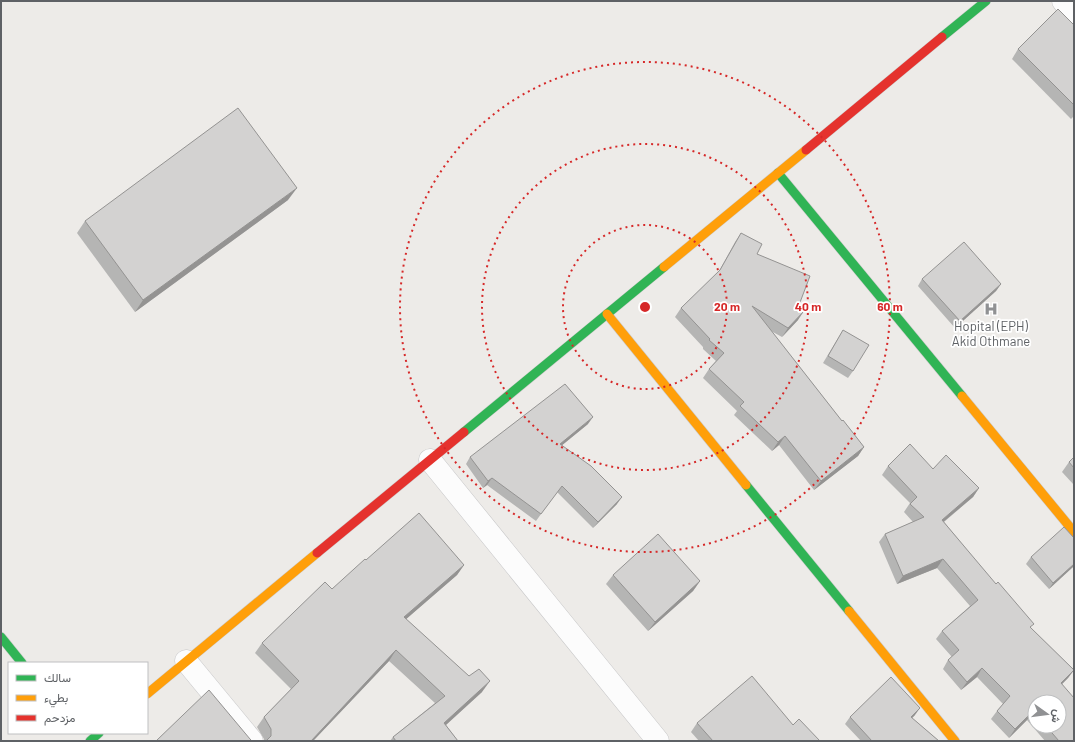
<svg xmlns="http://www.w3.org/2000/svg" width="1075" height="742" viewBox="0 0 1075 742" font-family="Barlow,Vazirmatn,sans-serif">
<rect width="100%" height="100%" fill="#edebe8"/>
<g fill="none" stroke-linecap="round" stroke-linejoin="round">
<!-- street casing -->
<g stroke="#c7c7c8" stroke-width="23">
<g id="street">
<path d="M1063,1L1074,14"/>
<path d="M430,460L658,741"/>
<path d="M186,661L252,741"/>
</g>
</g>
<!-- fast casing -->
<g stroke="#cac9c9" stroke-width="10">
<g id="fast">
<path d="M942,37L986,1"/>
<path d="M778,173L962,396"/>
<path d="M464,432L664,267"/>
<path d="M746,485L849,611"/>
<path d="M1,637L22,663"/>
<path d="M90,741L99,733"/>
</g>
</g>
<!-- slow casing -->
<g stroke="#cac9c9" stroke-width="10">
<g id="slow">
<path d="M664,267L806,150"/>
<path d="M607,314L746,485"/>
<path d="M962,396L1074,532"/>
<path d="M849,611L955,741"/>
<path d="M147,694L317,553"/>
</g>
</g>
<!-- jam casing -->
<g stroke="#cac9c9" stroke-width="10">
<g id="jam">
<path d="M806,150L942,37"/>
<path d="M317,553L464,432"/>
</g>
</g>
<!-- street -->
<use href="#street" stroke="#fcfcfc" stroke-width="22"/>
<!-- fast -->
<use href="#fast" stroke="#30b455" stroke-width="9"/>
<!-- slow -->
<use href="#slow" stroke="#ff9f0a" stroke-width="9"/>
<!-- jam -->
<use href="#jam" stroke="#e5322d" stroke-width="9"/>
</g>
<!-- wall -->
<g fill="#b5b5b4" fill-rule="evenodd">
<path d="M1074,25V116L1071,119L1012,59L1018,49Z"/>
<path d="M288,200L135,312L77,233L85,221Z"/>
<path d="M741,233L757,254L799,305L798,320L782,337L771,331L842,421L864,447L858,456L814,490L779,445L772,451L734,415L737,411L703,378L709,369L716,361L703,349V347L675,317L681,308L718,273L735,242Z"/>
<path d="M922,279L1001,284L996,291L955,328L918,286Z"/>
<path d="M843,330L853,371L848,378L823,363Z"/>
<path d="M588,424L562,445L617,504L593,528L557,492L536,521L487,485L483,488L466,464L470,457Z"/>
<path d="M1074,457V485L1062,472L1069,462Z"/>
<path d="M888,466L933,469L979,488L973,497L944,522L1031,628L1074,670L1068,678L1062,684L1074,741H1045L1027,720L1009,738L991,719L997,711L1003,704L977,677L961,690L943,669L948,660L952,657L936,639L942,631L970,606L937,568L897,584L879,542L885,534L913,522L904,512L910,503L882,475ZM1035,702L1059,726H1035Z"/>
<path d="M1031,557L1074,566L1049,589L1026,564Z"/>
<path d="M464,565L457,575L406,619L482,692L446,725L458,741H390L393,737L435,703L389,661L313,741H264V739L257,727L264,717L291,689L255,653L262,643L332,589Z"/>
<path d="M613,575L700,581L693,591L648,631L606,584Z"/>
<path d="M915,715L912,718L939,741H861L845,724L850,717Z"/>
<path d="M697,723L793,725L820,741H699L691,732Z"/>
</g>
<!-- shaded-wall -->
<g fill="#949392">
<path d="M297,188L288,200L135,312L143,300Z"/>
<path d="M1001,284L996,291L955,328L960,321Z"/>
<path d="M804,311L798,320L782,337L788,328Z"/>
<path d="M593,417L588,424L555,451L560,444Z"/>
<path d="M785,436L779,445L772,451L778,442Z"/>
<path d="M864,447L858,456L814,490L821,481Z"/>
<path d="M492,478L487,485L483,488L488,481Z"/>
<path d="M979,488L973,497L936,528L942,520Z"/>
<path d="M622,497L617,504L593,528L598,522Z"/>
<path d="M943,559L937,568L897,584L903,576Z"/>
<path d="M1074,564V566L1049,589L1053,583Z"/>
<path d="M464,565L457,575L397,627L404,617Z"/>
<path d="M700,581L693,591L648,631L655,622Z"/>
<path d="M396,650L389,661L313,741H311Z"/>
<path d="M982,668L977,677L961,690L967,682Z"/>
<path d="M1074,670L1068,678L1055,691L1061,683Z"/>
<path d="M490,681L482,692L437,733L444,723Z"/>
<path d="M920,708L915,715L906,724L911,717Z"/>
<path d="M1033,711L1027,720L1009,738L1015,729Z"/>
</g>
<!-- building -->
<g fill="#d3d2d1" stroke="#949392">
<path d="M1058,9L1074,25V105L1018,49Z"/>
<path d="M238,108L297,188L143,300L85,221Z"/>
<path d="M741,233L762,244L757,254L810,276L799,305L804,311L788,328L752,306L842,421L843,420L864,447L821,481L785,436L778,442L740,406L744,402L709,369L724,353L709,340L710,339L681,308L720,270Z"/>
<path d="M964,242L1001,284L960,321L922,279Z"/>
<path d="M843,330L869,345L853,371L828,356Z"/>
<path d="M565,384L593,417L560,444L591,466L622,497L598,522L562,486L541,514L492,478L488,481L470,457Z"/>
<path d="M910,444L933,469L946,455L979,488L942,520L996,584L998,582L1034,624L1030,627L1074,670L1061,683L1074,698V741H1059L1046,726H1059V702H1035V714L1033,711L1015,729L997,711L1010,696L982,668L967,682L948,660L959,650L942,631L978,600L943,559L903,576L885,534L924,517L910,504L917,497L888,466Z"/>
<path d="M1074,457V468L1069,462Z"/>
<path d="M419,513L464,565L404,617L469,676L479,669L490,681L444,723L458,741H396L393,737L445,696L396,650L311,741H266L271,736V729L264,717L299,681L262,643L325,582L332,589L365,559L366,560Z"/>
<path d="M1064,527L1074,538V564L1053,583L1031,557Z"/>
<path d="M658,534L700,581L655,622L613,575Z"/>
<path d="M752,676L793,725L799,719L820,741H713L697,723Z"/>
<path d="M891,677L920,708L911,717L939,741H872L850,717Z"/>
<path d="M209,690L250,739L252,741H156Z"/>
</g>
<!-- distance rings -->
<g fill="none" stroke="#d62828" stroke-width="2" stroke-dasharray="2 4">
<circle cx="645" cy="307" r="82"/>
<circle cx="645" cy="307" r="163"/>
<circle cx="645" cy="307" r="245"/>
</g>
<!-- icons -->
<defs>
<g id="hospital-bare" transform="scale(1.08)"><path d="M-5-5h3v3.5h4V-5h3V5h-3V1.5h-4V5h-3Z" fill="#909193" stroke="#fff" stroke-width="2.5" paint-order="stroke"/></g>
</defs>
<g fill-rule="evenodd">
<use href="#hospital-bare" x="991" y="309"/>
</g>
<g text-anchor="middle" stroke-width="3.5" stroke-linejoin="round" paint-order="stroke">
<!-- poi labels -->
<g font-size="13" fill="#5e6165" stroke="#fff">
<text x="991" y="331">Hopital (EPH)<tspan x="991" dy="15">Akid Othmane</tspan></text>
</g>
</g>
<circle cx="645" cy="307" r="6" fill="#d62828" stroke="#fff" stroke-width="2"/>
<g font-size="12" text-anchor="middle" font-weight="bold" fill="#d62828" stroke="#fff" stroke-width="3.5" stroke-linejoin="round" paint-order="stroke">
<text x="727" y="311">20 m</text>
<text x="808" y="311">40 m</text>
<text x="890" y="311">60 m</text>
</g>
<!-- border -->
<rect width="1075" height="742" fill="none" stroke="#5e6165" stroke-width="4"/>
<!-- legend -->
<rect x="8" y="662" width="140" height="72" fill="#ffffff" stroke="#bfc0c1"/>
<rect x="16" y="675" width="20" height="6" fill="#30b455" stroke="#bfc0c1"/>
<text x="44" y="682" font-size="12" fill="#5e6165">سالك</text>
<rect x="16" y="695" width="20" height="6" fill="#ff9f0a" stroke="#bfc0c1"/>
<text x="44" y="702" font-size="12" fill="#5e6165">بطيء</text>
<rect x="16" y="715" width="20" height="6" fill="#e5322d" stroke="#bfc0c1"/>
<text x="44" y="722" font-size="12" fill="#5e6165">مزدحم</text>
<!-- north arrow -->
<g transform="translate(1047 714) rotate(104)"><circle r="19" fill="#ffffff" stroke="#bfc0c1"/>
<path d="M0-3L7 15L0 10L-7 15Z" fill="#909193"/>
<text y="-6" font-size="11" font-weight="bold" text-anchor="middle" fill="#5e6165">ش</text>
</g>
</svg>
